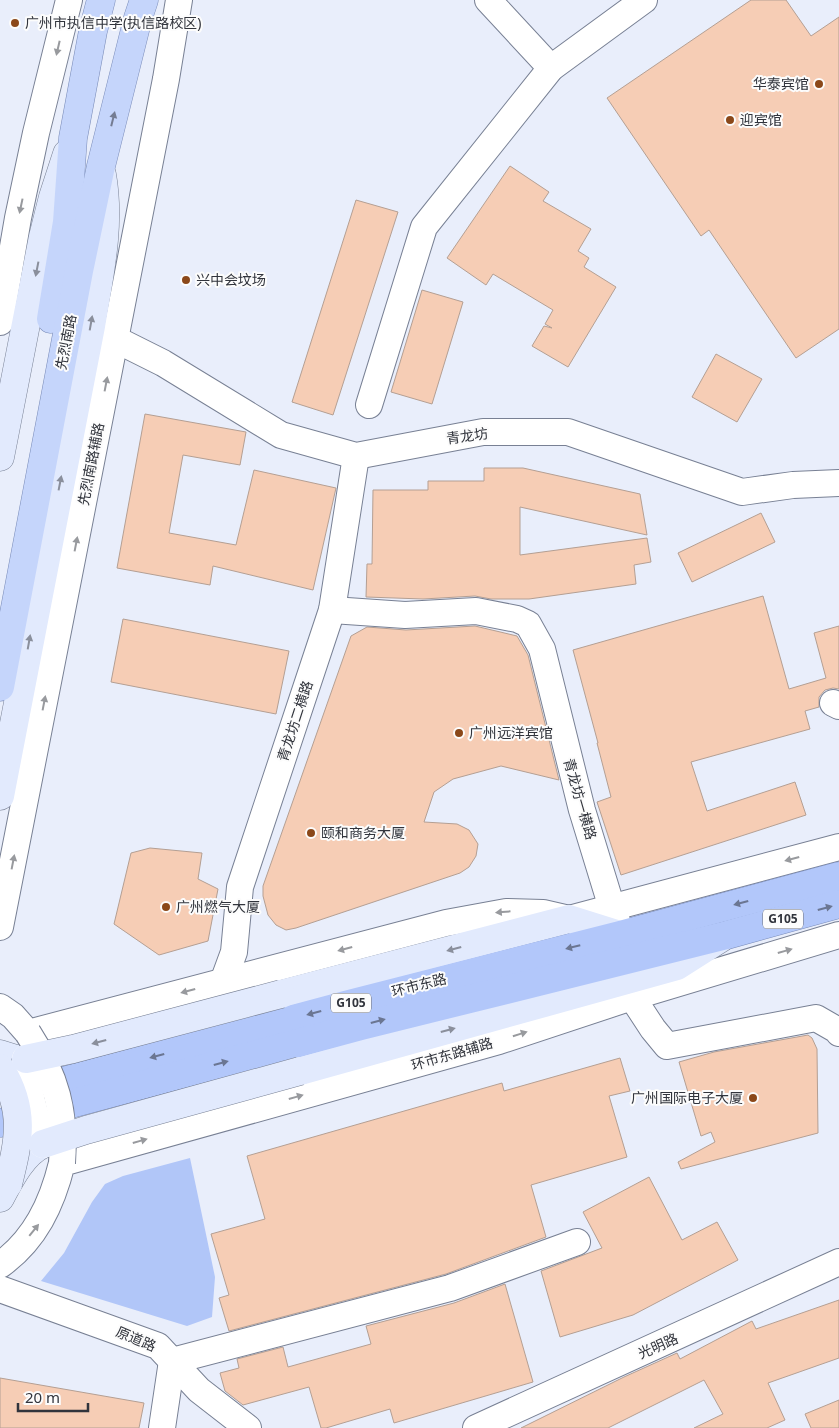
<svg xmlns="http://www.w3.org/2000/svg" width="839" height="1428" viewBox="0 0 839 1428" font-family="'Noto Sans','Noto Sans SC',sans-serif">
<rect width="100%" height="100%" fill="#e9eefb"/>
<!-- green -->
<path fill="#b1c6f8" d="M190,1158L215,1277L212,1317L187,1326L41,1281L64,1253L92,1202L105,1184L123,1176Z"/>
<!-- building -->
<g fill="#f6cdb5" stroke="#b49f93">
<path d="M751,0H786L811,36L839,17V329L796,358L709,230L701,236L607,98Z"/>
<path d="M510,166L549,192L543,201L591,229L578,251L589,258L584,267L616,287L568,367L532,346L544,326L552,328L545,324L553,310L493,274L486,285L447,258Z"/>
<path d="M356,200L398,212L333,415L292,402Z"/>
<path d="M422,290L463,302L432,404L391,392Z"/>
<path d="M716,354L762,379L737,422L692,397Z"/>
<path d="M145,414L246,432L240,465L183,455L169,533L236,545L254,470L336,488L313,590L213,566L210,585L117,568Z"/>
<path d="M484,468H523L640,494L647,535L520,507V555L647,538L651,562L634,565L636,584L529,599H491L475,596L423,599L366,597L367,564H372L373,490H428V481H484Z"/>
<path d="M761,513L775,542L692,582L678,553Z"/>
<path d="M763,596L789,689L826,678L814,633L839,626V689L833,688L825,690L819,697V707L805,711L810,729L691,762L707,811L795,782L806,815L621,875L597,802L611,797L597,743H598L573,650Z"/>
<path d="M123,619L289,651L276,714L111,682Z"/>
<path d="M475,626L517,636L528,655L559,780L501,766L453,779L434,792L424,822L457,824L469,830L478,844L476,856L469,867L460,873L296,928L286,930L276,925L268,915L263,896V886L351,636L367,627L406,630Z"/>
<path d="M150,848L202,853L198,879L218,889L208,941L159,955L114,924L131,853Z"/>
<path d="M808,1035L812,1038L817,1049L818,1133L681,1169L678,1162L715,1142L711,1132L701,1136L679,1062L714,1052Z"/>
<path d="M620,1058L630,1091L609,1096L627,1157L531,1185L546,1237L446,1274L229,1331L219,1298L229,1295L211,1234L265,1219L247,1156L502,1083L504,1091Z"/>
<path d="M649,1177L682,1240L717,1222L738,1260L633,1315L560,1337L541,1271L602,1248L583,1212Z"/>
<path d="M505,1284L533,1382L394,1423L390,1409L326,1428H321L309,1387L243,1405L225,1391L220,1373L239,1368L237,1359L283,1347L288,1367L371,1344L366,1326L454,1303Z"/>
<path d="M839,1300V1358L768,1383L785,1420L767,1428H694L723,1414L704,1380L608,1428H521L624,1377L677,1353L680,1359L752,1321L756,1329Z"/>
<path d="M0,1378L144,1403L139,1428H0Z"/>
<path d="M839,1400V1428H811L805,1414Z"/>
</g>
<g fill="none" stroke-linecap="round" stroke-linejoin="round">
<!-- minor casing -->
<g stroke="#788094" stroke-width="28">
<g id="minor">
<path d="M488,0L551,68"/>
<path d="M0,322L18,218L36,133L69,0"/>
<path d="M115,339L163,363L281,435L356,456L483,432H568L742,492L793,485L839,483"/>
<path d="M369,405L424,227L551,68L644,0"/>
<path d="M332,610L405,615L476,611L517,619L528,624L542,649L582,810L612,908"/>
<path d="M833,703L839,706"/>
<path d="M0,927L166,79L179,0"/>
<path d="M223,982L234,952L240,887L332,610L356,456"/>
<path d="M646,988L632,997L653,1029L667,1046L816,1018L837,1030L839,1033"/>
<path d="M0,1007L13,1016L28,1033L446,923L506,912L543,913L569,919L839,847"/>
<path d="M0,1265C35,1240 52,1204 62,1163L499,1041L632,997L839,935"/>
<path d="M0,1289L158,1346L199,1390L248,1428"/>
<path d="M172,1361L450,1288L577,1242"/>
<path d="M162,1428L172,1361"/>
<path d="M476,1428L839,1262"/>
</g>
</g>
<!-- tertiary casing -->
<g stroke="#788094" stroke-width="29">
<path id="tertiary" d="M612,908L620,935"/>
</g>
<!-- secondary casing -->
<g stroke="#788094" stroke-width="29">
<g id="secondary">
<path d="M0,457L43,237L53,197L67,154"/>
<path d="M0,796L91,326C99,277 111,225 102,175"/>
<path d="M281,994L569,919L620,935"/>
<path d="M0,1054L16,1059H26"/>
<path d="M300,1071L677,966L721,938"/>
<path d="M0,1198C10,1179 23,1153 43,1144"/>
</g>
</g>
<!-- primary casing -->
<g stroke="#788ab7" stroke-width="29">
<g id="primary">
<path d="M51,319L67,222L73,138L93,31L101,0"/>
<path d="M0,687L79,271L101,166L138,18L144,0"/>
</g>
</g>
<!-- trunk casing -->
<g stroke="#788ab7" stroke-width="29">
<g id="trunk">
<path d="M30,1090L349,1004L620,935L839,876"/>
<path d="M0,1123L361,1026L727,935L839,904"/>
</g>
</g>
<!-- minor -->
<use href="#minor" stroke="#fff" stroke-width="26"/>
<!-- tertiary -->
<use href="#tertiary" stroke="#fff" stroke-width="28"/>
<!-- secondary -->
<use href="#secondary" stroke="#e2eafd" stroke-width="28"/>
<!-- primary -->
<use href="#primary" stroke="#c5d5fb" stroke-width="28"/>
<!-- trunk -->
<use href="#trunk" stroke="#b2c7fa" stroke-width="28"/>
<!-- minor-bridge casing -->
<g stroke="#788094" stroke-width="28" stroke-linecap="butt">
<path id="minor-bridge" d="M28,1033C56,1076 66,1112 62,1163"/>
</g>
<!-- tertiary-bridge casing -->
<g stroke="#788094" stroke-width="29" stroke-linecap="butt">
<path id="tertiary-bridge" d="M26,1059C25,1088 35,1116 43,1144"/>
</g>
<!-- secondary-bridge casing -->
<g stroke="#788094" stroke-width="29" stroke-linecap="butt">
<g id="secondary-bridge">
<path d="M26,1059L73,1049L281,994"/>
<path d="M0,1068C26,1110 19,1140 8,1184"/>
<path d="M43,1144L86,1130L300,1071"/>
</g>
</g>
<!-- minor-bridge -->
<use href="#minor-bridge" stroke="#fff" stroke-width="26"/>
<!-- tertiary-bridge -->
<use href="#tertiary-bridge" stroke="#fff" stroke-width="28"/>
<!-- secondary-bridge -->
<use href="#secondary-bridge" stroke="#e2eafd" stroke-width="28"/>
</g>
<!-- one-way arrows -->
<defs><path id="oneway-solid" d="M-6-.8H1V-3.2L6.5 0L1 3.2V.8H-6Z" transform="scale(1.25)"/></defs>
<g fill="#989a9e">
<use href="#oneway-solid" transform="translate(58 48) rotate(103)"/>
<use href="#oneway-solid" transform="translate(21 206) rotate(102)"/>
<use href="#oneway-solid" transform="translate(106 384) rotate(-79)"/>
<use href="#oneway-solid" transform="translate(76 544) rotate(-79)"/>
<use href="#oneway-solid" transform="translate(44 703) rotate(-79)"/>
<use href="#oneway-solid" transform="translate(792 859) rotate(165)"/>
<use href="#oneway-solid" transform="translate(13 862) rotate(-79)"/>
<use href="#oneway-solid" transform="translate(503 912) rotate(175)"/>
<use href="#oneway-solid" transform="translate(345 949) rotate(165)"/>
<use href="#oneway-solid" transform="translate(785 951) rotate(-16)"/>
<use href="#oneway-solid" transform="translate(188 991) rotate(165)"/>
<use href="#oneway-solid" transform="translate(520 1034) rotate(-18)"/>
<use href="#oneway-solid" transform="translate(296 1097) rotate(-16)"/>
<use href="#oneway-solid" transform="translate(140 1141) rotate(-16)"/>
<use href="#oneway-solid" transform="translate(34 1230) rotate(-51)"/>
</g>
<use fill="#747c92" href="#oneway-solid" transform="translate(113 119) rotate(-76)"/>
<g fill="#8a8f9c">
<use href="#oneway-solid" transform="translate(37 269) rotate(101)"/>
<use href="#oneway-solid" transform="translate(91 323) rotate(-80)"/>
<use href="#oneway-solid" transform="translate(60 483) rotate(-79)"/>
<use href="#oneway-solid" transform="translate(29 642) rotate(-80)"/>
<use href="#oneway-solid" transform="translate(454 949) rotate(165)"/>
<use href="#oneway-solid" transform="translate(448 1030) rotate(-15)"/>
<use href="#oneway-solid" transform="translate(99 1042) rotate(165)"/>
</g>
<g fill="#6b7692">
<use href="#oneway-solid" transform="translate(741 903) rotate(165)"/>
<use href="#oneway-solid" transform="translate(825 908) rotate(-15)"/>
<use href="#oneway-solid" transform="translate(573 947) rotate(166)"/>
<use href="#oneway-solid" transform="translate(314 1013) rotate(165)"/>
<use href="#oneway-solid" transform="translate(378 1021) rotate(-15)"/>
<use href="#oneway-solid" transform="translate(157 1056) rotate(165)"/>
<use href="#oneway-solid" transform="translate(221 1063) rotate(-15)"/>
</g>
<!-- markers -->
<g fill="#8b4819" stroke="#fcfcfc" stroke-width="2">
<circle cx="15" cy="23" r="5"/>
<circle cx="819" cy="84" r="5"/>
<circle cx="730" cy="120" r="5"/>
<circle cx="186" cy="280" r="5"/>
<circle cx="459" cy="733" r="5"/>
<circle cx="311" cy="833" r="5"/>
<circle cx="166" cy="907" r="5"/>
<circle cx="753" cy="1098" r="5"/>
</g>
<g text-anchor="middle" stroke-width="4" stroke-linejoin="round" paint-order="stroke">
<!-- shield labels -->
<g fill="#fcfcfc" stroke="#6e7076" stroke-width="1">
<rect x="763" y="909.5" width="40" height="19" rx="4"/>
<rect x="331" y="993.5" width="40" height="19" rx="4"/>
</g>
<g font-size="12" font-weight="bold" fill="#31343c">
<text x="783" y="923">G105</text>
<text x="351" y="1007">G105</text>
</g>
<!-- poi labels -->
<g font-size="14" fill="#31343c" stroke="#fcfcfc" text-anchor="start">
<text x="25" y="28">广州市执信中学(执信路校区)</text>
<text x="809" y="89" text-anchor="end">华泰宾馆</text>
<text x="740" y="125">迎宾馆</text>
<text x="196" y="285">兴中会坟场</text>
<text x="469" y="738">广州远洋宾馆</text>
<text x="321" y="838">颐和商务大厦</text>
<text x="176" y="912">广州燃气大厦</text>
<text x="743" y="1103" text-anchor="end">广州国际电子大厦</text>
</g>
<!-- street labels -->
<g font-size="14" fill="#31343c" stroke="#fcfcfc">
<text transform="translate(66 342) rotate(-79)" y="5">先烈南路</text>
<text transform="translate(467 436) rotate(-8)" y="5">青龙坊</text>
<text transform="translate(91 464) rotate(-79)" y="5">先烈南路辅路</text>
<text transform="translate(295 721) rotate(-72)" y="5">青龙坊二横路</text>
<text transform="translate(580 799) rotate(74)" y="5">青龙坊一横路</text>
<text transform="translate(419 985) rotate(-14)" y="5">环市东路</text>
<text transform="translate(452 1054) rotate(-16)" y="5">环市东路辅路</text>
<text transform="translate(136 1339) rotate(23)" y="5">原道路</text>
<text transform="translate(658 1346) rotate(-24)" y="5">光明路</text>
</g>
</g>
<!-- scale -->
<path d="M18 1403v8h70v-8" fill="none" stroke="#31343c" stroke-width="2.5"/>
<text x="25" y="1403" font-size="15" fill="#31343c" stroke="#fcfcfc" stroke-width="4" paint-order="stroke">20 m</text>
</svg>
